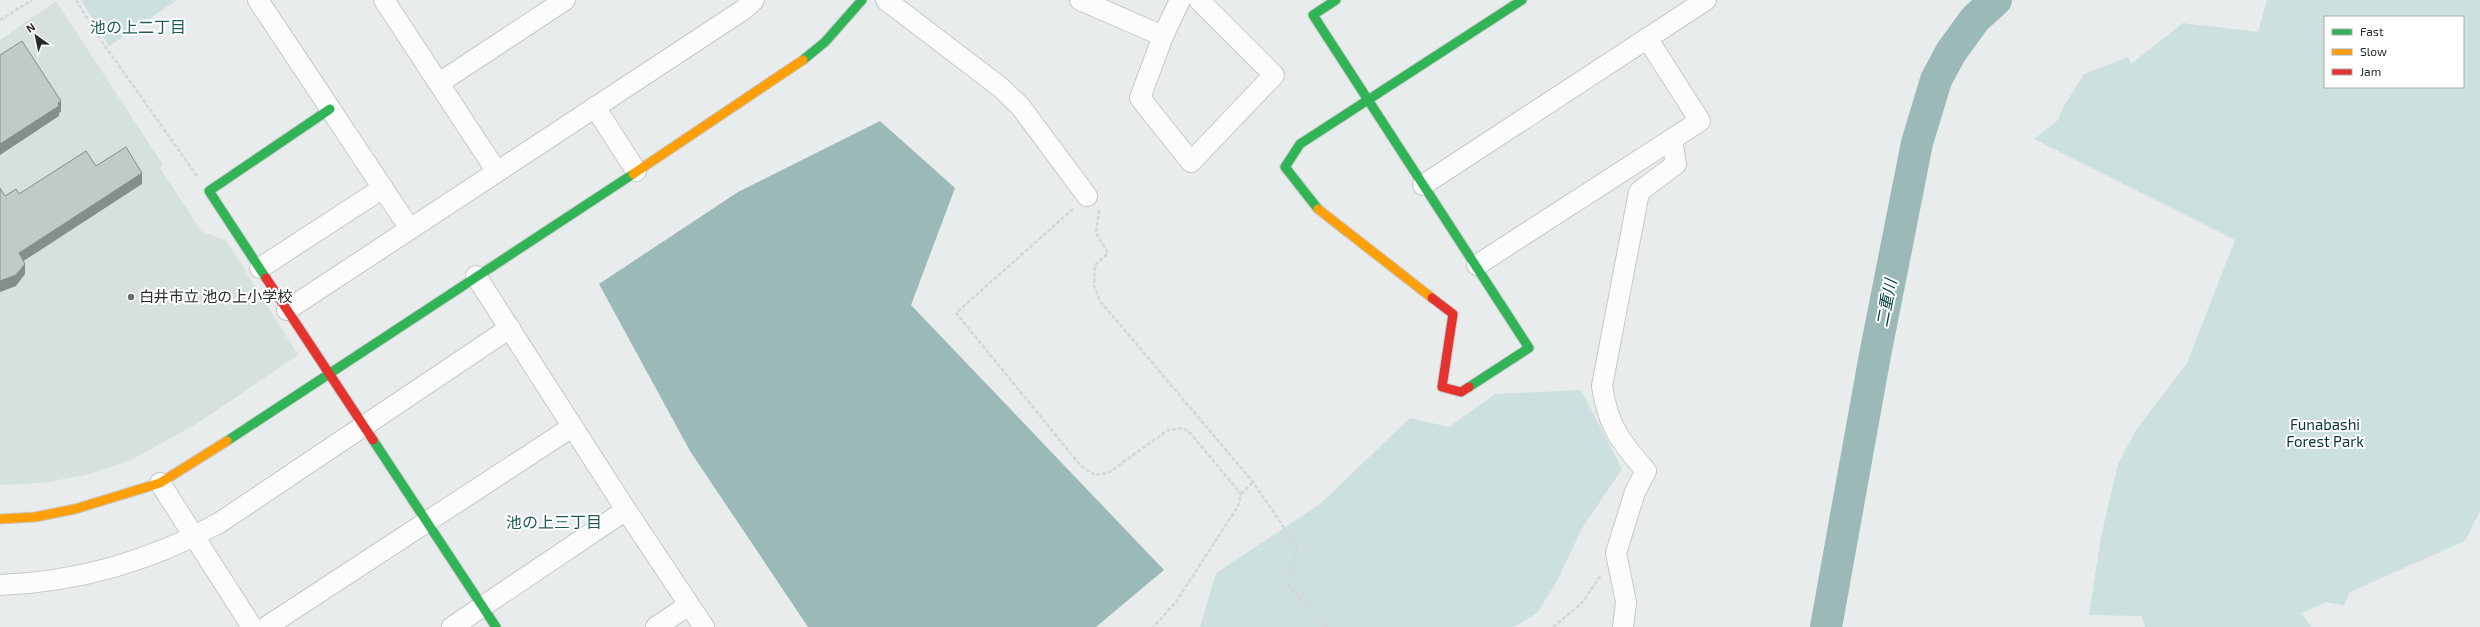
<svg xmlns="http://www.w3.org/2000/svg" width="2480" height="627" viewBox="0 0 2480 627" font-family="'Exo 2','Noto Sans JP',sans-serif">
<rect width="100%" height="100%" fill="#e8ecec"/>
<!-- built -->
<path fill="#d5e0df" d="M56,1L163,165L160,168L202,232L226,240L298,355L196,424L131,460L86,475L42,483L0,485V40Z"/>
<!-- green -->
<g fill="#cbe0df" fill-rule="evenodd">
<path d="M81,0H177L109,46Z"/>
<path d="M2267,0H2480V511L2465,541L2350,592L2344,605L2326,602L2302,613L2311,627H2145L2142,616L2089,615L2101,537L2118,464L2136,430L2187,363L2235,240L2034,139L2058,120L2064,106L2084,74L2128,57L2131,64L2183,23L2258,32ZM2325,17H2463V87H2325Z"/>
<path d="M1581,390L1622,469L1581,530L1558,579L1538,612L1514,627H1200L1216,573L1320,504L1410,418L1449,427L1495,394Z"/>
</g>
<!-- water -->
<path fill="#9ab9b7" d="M880,121L955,188L911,305L1164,570L1096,627H808L690,451L599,284L738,192Z"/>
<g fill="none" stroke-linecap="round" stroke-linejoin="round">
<!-- river -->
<path stroke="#9ab9b7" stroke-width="32" d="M1826,627L1875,355L1917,143L1936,80L1951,52L1975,19L1996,0"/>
<!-- street casing -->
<g stroke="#c5c8c8" stroke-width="22">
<g id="street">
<path d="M258,0L410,229"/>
<path d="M384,0L497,172"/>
<path d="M886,0L1000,87L1020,106L1087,196"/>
<path d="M1080,0L1163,36"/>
<path d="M1180,0L1163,36L1140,98L1191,162L1274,75L1199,0"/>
<path d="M439,83L565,0"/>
<path d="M595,107L636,171"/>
<path d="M1423,185L1706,0"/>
<path d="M1477,265L1700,121L1647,38"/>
<path d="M260,268L383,188"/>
<path d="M476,276L626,510L704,627"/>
<path d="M287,310L743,10L754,0"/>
<path d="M160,483L252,627"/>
<path d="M0,585C78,582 151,561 219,523L510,328"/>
<path d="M266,627L572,427"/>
<path d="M452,627L626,510"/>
<path d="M656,627L689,605"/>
<path d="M1623,627L1626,602L1616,553L1635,492L1646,471C1620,441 1608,426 1602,386L1639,192L1676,164L1672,140"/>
</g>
</g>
<!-- fast casing -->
<g stroke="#c5c8c8" stroke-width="11">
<g id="fast">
<path d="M1336,0L1313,15L1529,348L1469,387"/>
<path d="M803,60L825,42L862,0"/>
<path d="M1318,209L1285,167L1300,144L1522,0"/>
<path d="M266,278L209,191L330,109"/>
<path d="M373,440L496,627"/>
<path d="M227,441L633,174"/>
</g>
</g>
<!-- slow casing -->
<g stroke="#c5c8c8" stroke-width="11">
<g id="slow">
<path d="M633,174L803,60"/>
<path d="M1318,209L1432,298"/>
<path d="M0,519L35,517L75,509L160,483L227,441"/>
</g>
</g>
<!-- jam casing -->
<g stroke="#c5c8c8" stroke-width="11">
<g id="jam">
<path d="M266,278L373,440"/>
<path d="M1432,298L1453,314L1442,387L1461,392L1469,387"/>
</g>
</g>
<!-- path -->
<g stroke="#d5d6d6" stroke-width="2.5" stroke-dasharray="4 2" stroke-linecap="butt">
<path d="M76,0L98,36L197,176"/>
<path d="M0,20L32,0"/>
<path d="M1073,209L956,313L1081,466L1095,475L1108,473L1168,430L1183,428L1191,434L1241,494L1238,506L1176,602L1153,627"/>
<path d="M1099,210L1096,233L1108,253L1095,265L1094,286L1100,301L1253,482L1298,548L1287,584L1327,627"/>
<path d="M1241,494L1253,482"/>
<path d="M1553,627L1582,603L1601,575"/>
</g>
<!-- street -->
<use href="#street" stroke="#fcfcfc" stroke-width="20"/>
<!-- fast -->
<use href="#fast" stroke="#30b455" stroke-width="9"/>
<!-- slow -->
<use href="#slow" stroke="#ff9f0a" stroke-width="9"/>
<!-- jam -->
<use href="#jam" stroke="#e5322d" stroke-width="9"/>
</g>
<!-- shaded-wall -->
<g fill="#868d8d">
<path d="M61,101V112L59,113V116L0,155V144Z"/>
<path d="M142,173V184L19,264V253Z"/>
<path d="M25,264V274L16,286L0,292V281Z"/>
</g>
<!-- building -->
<g fill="#bfcac9" stroke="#868d8d">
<path d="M22,41L61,101L58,103L59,106L0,144V55Z"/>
<path d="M126,147L142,173L19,253L25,264L16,275L0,281V188L5,196L16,189L19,194L86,151L96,166Z"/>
</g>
<!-- markers -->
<circle fill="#6b6e6e" stroke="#fff" stroke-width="1.5" cx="131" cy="297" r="4"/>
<g text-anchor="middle" stroke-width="4" stroke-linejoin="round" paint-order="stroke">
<!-- poi labels -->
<g font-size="15" fill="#272a2a" stroke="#fff" text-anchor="start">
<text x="139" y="302">白井市立 池の上小学校</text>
</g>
<!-- park labels -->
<g font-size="15" fill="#083533" stroke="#fff">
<text x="2325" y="430">Funabashi<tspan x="2325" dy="17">Forest Park</tspan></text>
</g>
<!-- neighbourhood labels -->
<g font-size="16" fill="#1f5a57" stroke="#fff">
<text x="138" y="33">池の上二丁目</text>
<text x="554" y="528">池の上三丁目</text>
</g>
<!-- water labels -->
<g font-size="16" font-style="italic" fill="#004543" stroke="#fff">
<text transform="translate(1886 303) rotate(-79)" y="6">二重川</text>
</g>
</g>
<!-- legend -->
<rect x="2324" y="16" width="140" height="72" fill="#ffffff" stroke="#a9aaaa"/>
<rect x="2332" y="29" width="20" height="6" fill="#30b455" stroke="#a9aaaa"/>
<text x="2360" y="36" font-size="12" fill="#272a2a">Fast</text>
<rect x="2332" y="49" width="20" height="6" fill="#ff9f0a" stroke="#a9aaaa"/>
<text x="2360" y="56" font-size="12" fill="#272a2a">Slow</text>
<rect x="2332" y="69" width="20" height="6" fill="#e5322d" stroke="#a9aaaa"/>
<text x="2360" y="76" font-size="12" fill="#272a2a">Jam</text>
<!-- north arrow -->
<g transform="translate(36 36) rotate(327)" stroke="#ffffff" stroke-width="3" paint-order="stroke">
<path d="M0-3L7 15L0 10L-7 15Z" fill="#272a2a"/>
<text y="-6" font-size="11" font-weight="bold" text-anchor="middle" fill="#272a2a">N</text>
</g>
</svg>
